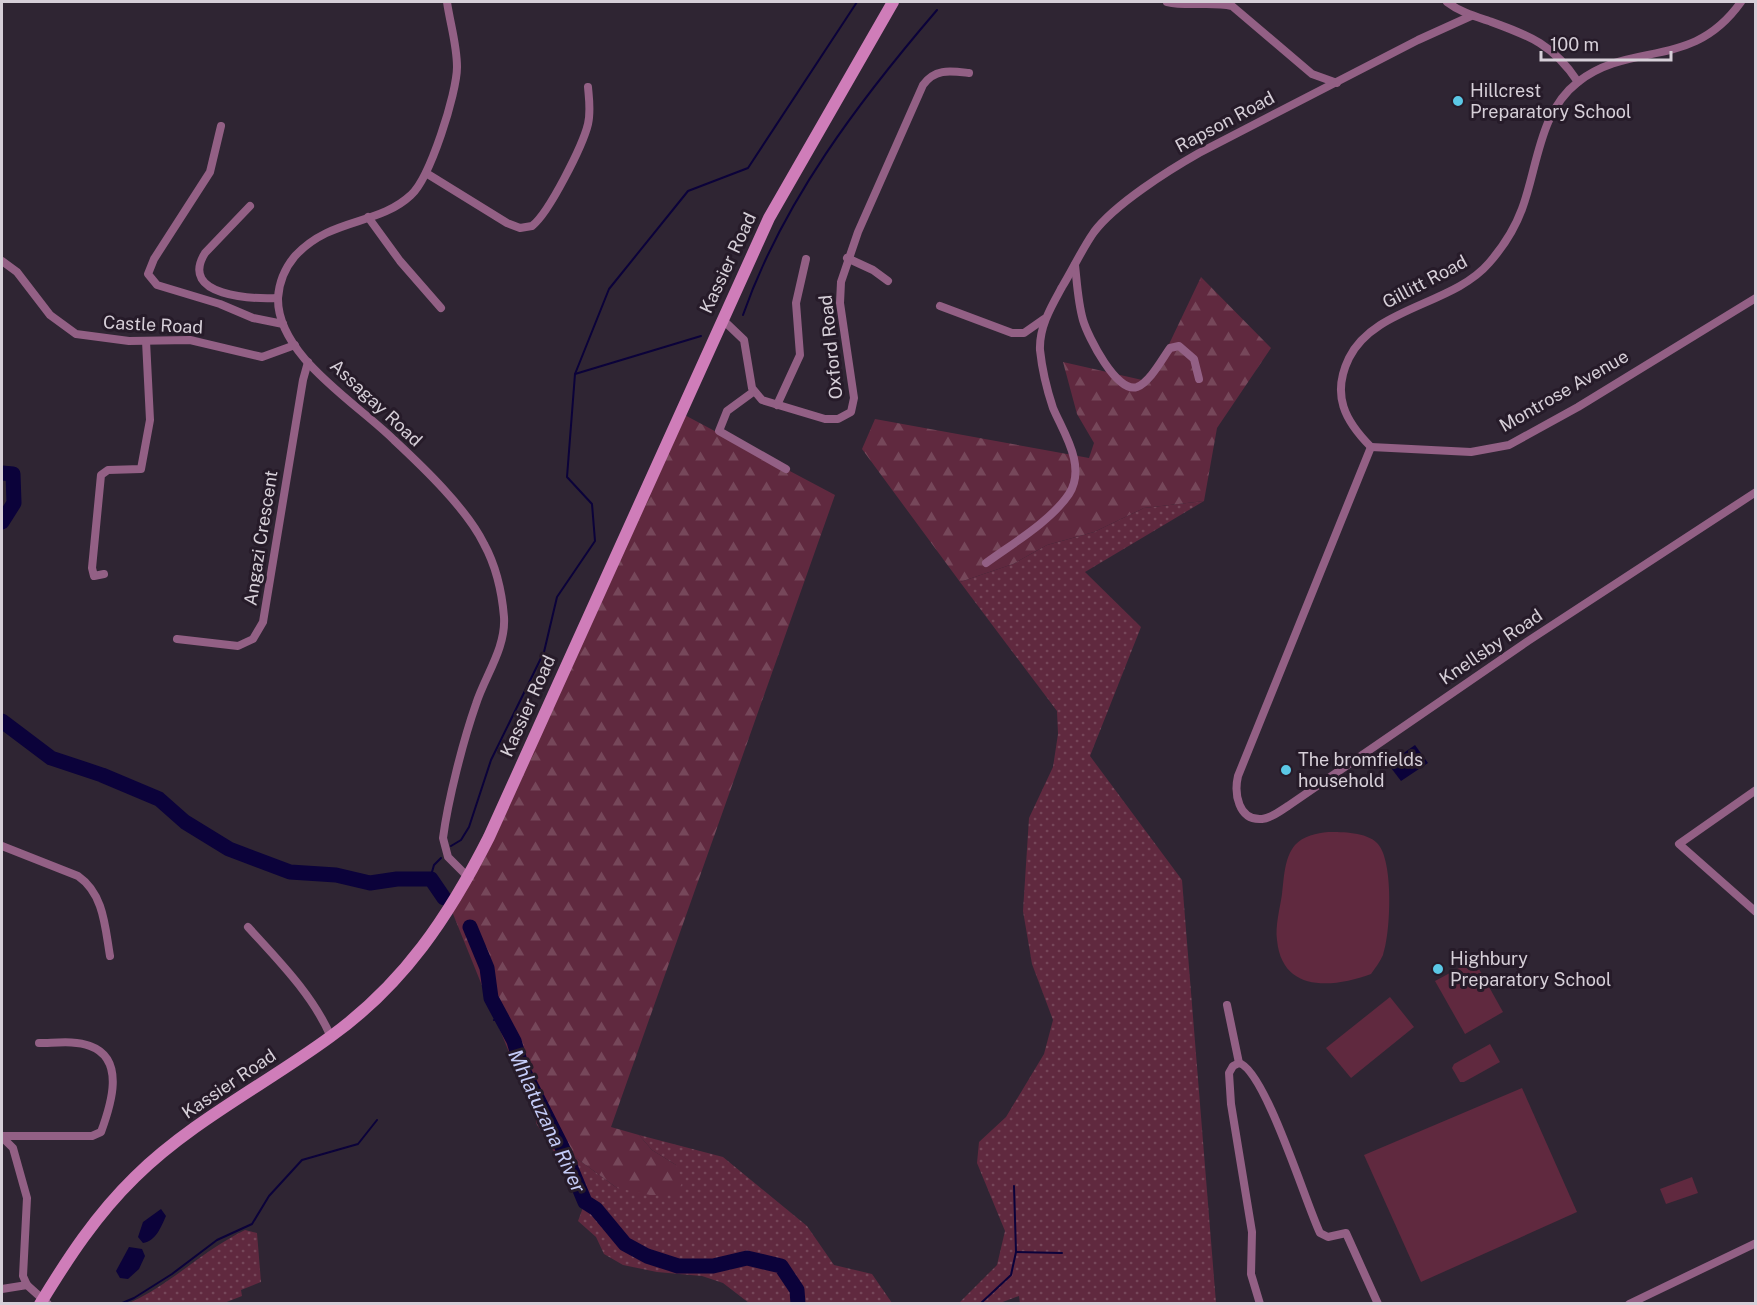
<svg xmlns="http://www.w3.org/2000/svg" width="1757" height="1305" viewBox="0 0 1757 1305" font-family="'Public Sans',sans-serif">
<defs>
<pattern id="grass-dots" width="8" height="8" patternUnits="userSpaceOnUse" patternTransform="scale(1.5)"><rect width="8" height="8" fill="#60293f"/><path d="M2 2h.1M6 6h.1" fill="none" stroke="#76475a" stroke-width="1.8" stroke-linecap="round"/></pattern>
<pattern id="forest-firs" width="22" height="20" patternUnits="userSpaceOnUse" patternTransform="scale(1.5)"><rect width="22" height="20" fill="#60293f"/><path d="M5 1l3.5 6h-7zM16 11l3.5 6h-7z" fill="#76475a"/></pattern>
</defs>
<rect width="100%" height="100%" fill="#2f2533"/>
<!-- grass -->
<g fill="url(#grass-dots)">
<path d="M1204,501L1085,572L1141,627L1090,756L1182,880L1216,1303L1020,1304L1019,1296L1000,1303L958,1304L997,1265L1005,1231L977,1163L979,1142L1006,1117L1044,1054L1053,1020L1032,964L1023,911L1029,818L1053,767L1058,734L1057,711L960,582L1013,564L1047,545L1094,532L1144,508Z"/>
<path d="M536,1119L575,1157L617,1188L676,1165L652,1150L639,1135L723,1157L807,1226L834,1265L872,1274L892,1303H749L723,1283L702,1276L657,1272L623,1265L604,1254L596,1237L578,1221L585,1202L536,1123Z"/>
<path d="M245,1230L257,1233L261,1282L241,1290L242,1296L224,1303H129C170,1285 202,1251 245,1230Z"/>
</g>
<!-- forest -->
<g fill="url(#forest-firs)">
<path d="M1201,277L1271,348L1217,428L1204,501L1144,508L1094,532L1047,545L1013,564L960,582L862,449L875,419L1089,458L1094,443L1077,414L1063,362L1151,382Z"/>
<path d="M679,412L835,495L611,1127L639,1135L652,1150L676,1165L683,1181L676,1195H650L617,1188L575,1157L536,1119L451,909Z"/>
</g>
<!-- pitch -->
<g fill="#60293f">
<path d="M1328,832C1343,832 1366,832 1377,843C1394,859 1391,933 1383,955C1380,962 1375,968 1371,974C1333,988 1282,993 1277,940C1275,926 1280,908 1282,894C1284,879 1284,858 1295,845C1303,836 1317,833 1328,832Z"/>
<path d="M1474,960L1503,1012L1465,1034L1435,981Z"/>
<path d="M1390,997L1414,1027L1351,1078L1326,1048Z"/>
<path d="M1490,1044L1500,1062L1464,1082H1460L1452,1068L1454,1064Z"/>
<path d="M1522,1088L1577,1212L1421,1282L1364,1155Z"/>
<path d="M1692,1177L1698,1193L1666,1204L1660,1189Z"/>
</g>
<!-- water -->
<g fill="#0b023a">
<path d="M1415,745L1428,763L1401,781L1388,764Z"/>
<path d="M161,1209L166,1216C161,1227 156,1241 143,1243L138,1237L143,1222Z"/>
<path d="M129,1247L142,1249L145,1256L139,1269L128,1279L120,1278L116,1271Z"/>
</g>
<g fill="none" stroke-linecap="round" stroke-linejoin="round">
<!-- stream -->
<g stroke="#0b023a" stroke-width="2">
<path d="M743,315C783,201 859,101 937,10"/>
<path d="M575,374L701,336"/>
<path d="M451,846L461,840L469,827L491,760L544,652L557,597L595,541L592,504L567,477L575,374L609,289L688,191L748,168L857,2"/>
<path d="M430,879L434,865L441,858"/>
<path d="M494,1020L501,1016"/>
<path d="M1016,1252L1062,1253"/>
<path d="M120,1304L134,1298L172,1274L217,1240L252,1224L269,1196L302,1160L358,1144L377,1120"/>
<path d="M980,1304L1011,1275L1016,1252L1014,1186"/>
</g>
<!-- river -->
<g stroke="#0b023a" stroke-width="15">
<path d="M2,473L13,474L14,503L2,522"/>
<path d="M2,721L51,758L102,775L159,799L185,822L229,849L290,872L336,875L370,883L397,879H431L444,898"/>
<path d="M470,927L487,968L491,998L514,1041L522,1068L562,1147L585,1202L596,1209L625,1244L647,1256L678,1266H713L747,1258L781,1266L797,1290L798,1304"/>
</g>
<!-- street -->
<g stroke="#936085" stroke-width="8">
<path d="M447,2C450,23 457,45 457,67C457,93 430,178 411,195C378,226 331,217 295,256C285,268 279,281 278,298C277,356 357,403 394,440C423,467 467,509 484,544C496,566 502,593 504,617C506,648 485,676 476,704C463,741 448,800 443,838L448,857L469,878"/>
<path d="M1167,2C1189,7 1210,1 1232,6L1312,74L1337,83"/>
<path d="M1447,2C1460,12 1474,16 1489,21C1530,36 1553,44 1578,82"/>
<path d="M221,126L210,172L154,259L148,274L157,285L220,304L253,318L283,324"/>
<path d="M426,173L507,223L520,228L532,226C549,213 583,145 588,124C591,111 589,99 588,87"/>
<path d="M250,206L205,253C178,297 254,299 278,298"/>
<path d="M368,217L400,261L441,308"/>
<path d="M847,258L873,270L888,281"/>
<path d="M2,261L17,272L50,315L76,334L129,341L190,340L262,357L295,345"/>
<path d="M1075,265C1077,283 1078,303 1083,320C1088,337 1117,394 1137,387C1150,382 1162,359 1170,348L1179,346L1194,359L1199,379"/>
<path d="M940,306L1012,333H1024L1044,319"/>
<path d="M722,319L744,340L752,388L762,400L825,419H838L851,412L854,398L840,303L841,282L858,232L923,85C935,68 951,71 969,73"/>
<path d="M753,392L727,411L719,431L786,469"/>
<path d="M777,405L800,355L796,303L806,259"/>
<path d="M1371,447L1238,776C1234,793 1238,821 1262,819C1272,818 1280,811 1288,806L1528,641L1756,492"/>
<path d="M1371,447C1345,421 1331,395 1349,358C1374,307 1453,305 1489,263C1503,247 1515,228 1522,209C1538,166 1539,112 1578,82C1632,40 1692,71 1741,2"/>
<path d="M1371,447L1471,452L1509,445L1578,407L1756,298"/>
<path d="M986,563C1012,544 1051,521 1069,494C1087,466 1063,432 1053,408C1047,390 1042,369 1040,350C1039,327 1051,307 1062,287C1073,269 1082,249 1094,232C1115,204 1169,170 1199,153L1418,40L1471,16"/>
<path d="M104,574L94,576L92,568L101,475L108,470L141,469L150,420L146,341"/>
<path d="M177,639L238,646L253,639L263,622L303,380L308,362"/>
<path d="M1756,790L1679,844L1756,912"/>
<path d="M2,846L78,876C104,894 105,927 110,956"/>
<path d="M248,927C278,960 313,995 331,1037"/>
<path d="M1227,1005L1239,1063"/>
<path d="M2,1136H92L101,1132C111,1105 126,1059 90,1046C75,1040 55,1043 39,1043"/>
<path d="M2,1137L13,1148L27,1198L23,1276L27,1285L48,1304"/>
<path d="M2,1289L27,1285"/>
<path d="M1260,1304L1251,1274L1252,1232L1231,1104L1229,1073L1233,1066L1239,1063C1265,1070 1306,1204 1320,1233L1328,1237L1346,1233L1378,1304"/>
<path d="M1629,1304L1756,1243"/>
</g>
<!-- secondary -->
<path stroke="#cf7db9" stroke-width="12" d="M40,1304C68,1258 96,1215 135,1177C192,1121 266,1084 330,1037C404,984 449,916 489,837L769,218L893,2"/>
</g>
<!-- markers -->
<g fill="#5bc8e6" stroke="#261b29" stroke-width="2">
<circle cx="1458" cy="101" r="6"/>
<circle cx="1286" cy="770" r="6"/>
<circle cx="1438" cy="969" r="6"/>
</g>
<g text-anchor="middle" stroke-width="6" stroke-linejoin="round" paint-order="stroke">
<!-- poi labels -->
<g font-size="18" fill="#d6cfd8" stroke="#261b29" text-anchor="start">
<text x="1470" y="97">Hillcrest<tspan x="1470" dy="21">Preparatory School</tspan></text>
<text x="1298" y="766">The bromfields<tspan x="1298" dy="21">household</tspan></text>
<text x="1450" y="965">Highbury<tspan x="1450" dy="21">Preparatory School</tspan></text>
</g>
<!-- street labels -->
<g font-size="18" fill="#d6cfd8" stroke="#261b29">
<text transform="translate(1225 122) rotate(-28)" y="6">Rapson Road</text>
<text transform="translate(728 263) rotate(-65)" y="6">Kassier Road</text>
<text transform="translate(1425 282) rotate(-28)" y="6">Gillitt Road</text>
<text transform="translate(153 325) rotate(3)" y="6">Castle Road</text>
<text transform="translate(831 347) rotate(-96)" y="6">Oxford Road</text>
<text transform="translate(1564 391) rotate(-30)" y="6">Montrose Avenue</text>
<text transform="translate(376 403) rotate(43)" y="6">Assagay Road</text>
<text transform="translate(261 538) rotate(-81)" y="6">Angazi Crescent</text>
<text transform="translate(1491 647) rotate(-34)" y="6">Knellsby Road</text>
<text transform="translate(528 706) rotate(-66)" y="6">Kassier Road</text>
<text transform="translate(229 1084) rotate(-34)" y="6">Kassier Road</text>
</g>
<!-- water labels -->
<g font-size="20" font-style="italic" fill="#c4cbf7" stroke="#261b29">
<text transform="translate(547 1121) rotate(65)" y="7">Mhlatuzana River</text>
</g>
</g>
<!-- border -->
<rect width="1757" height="1305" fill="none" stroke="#d6cfd8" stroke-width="6"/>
<!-- scale -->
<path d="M1541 51v9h130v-9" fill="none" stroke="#d6cfd8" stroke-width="3"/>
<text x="1550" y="51" font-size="18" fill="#d6cfd8" stroke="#261b29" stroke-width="4.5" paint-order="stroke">100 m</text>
</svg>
